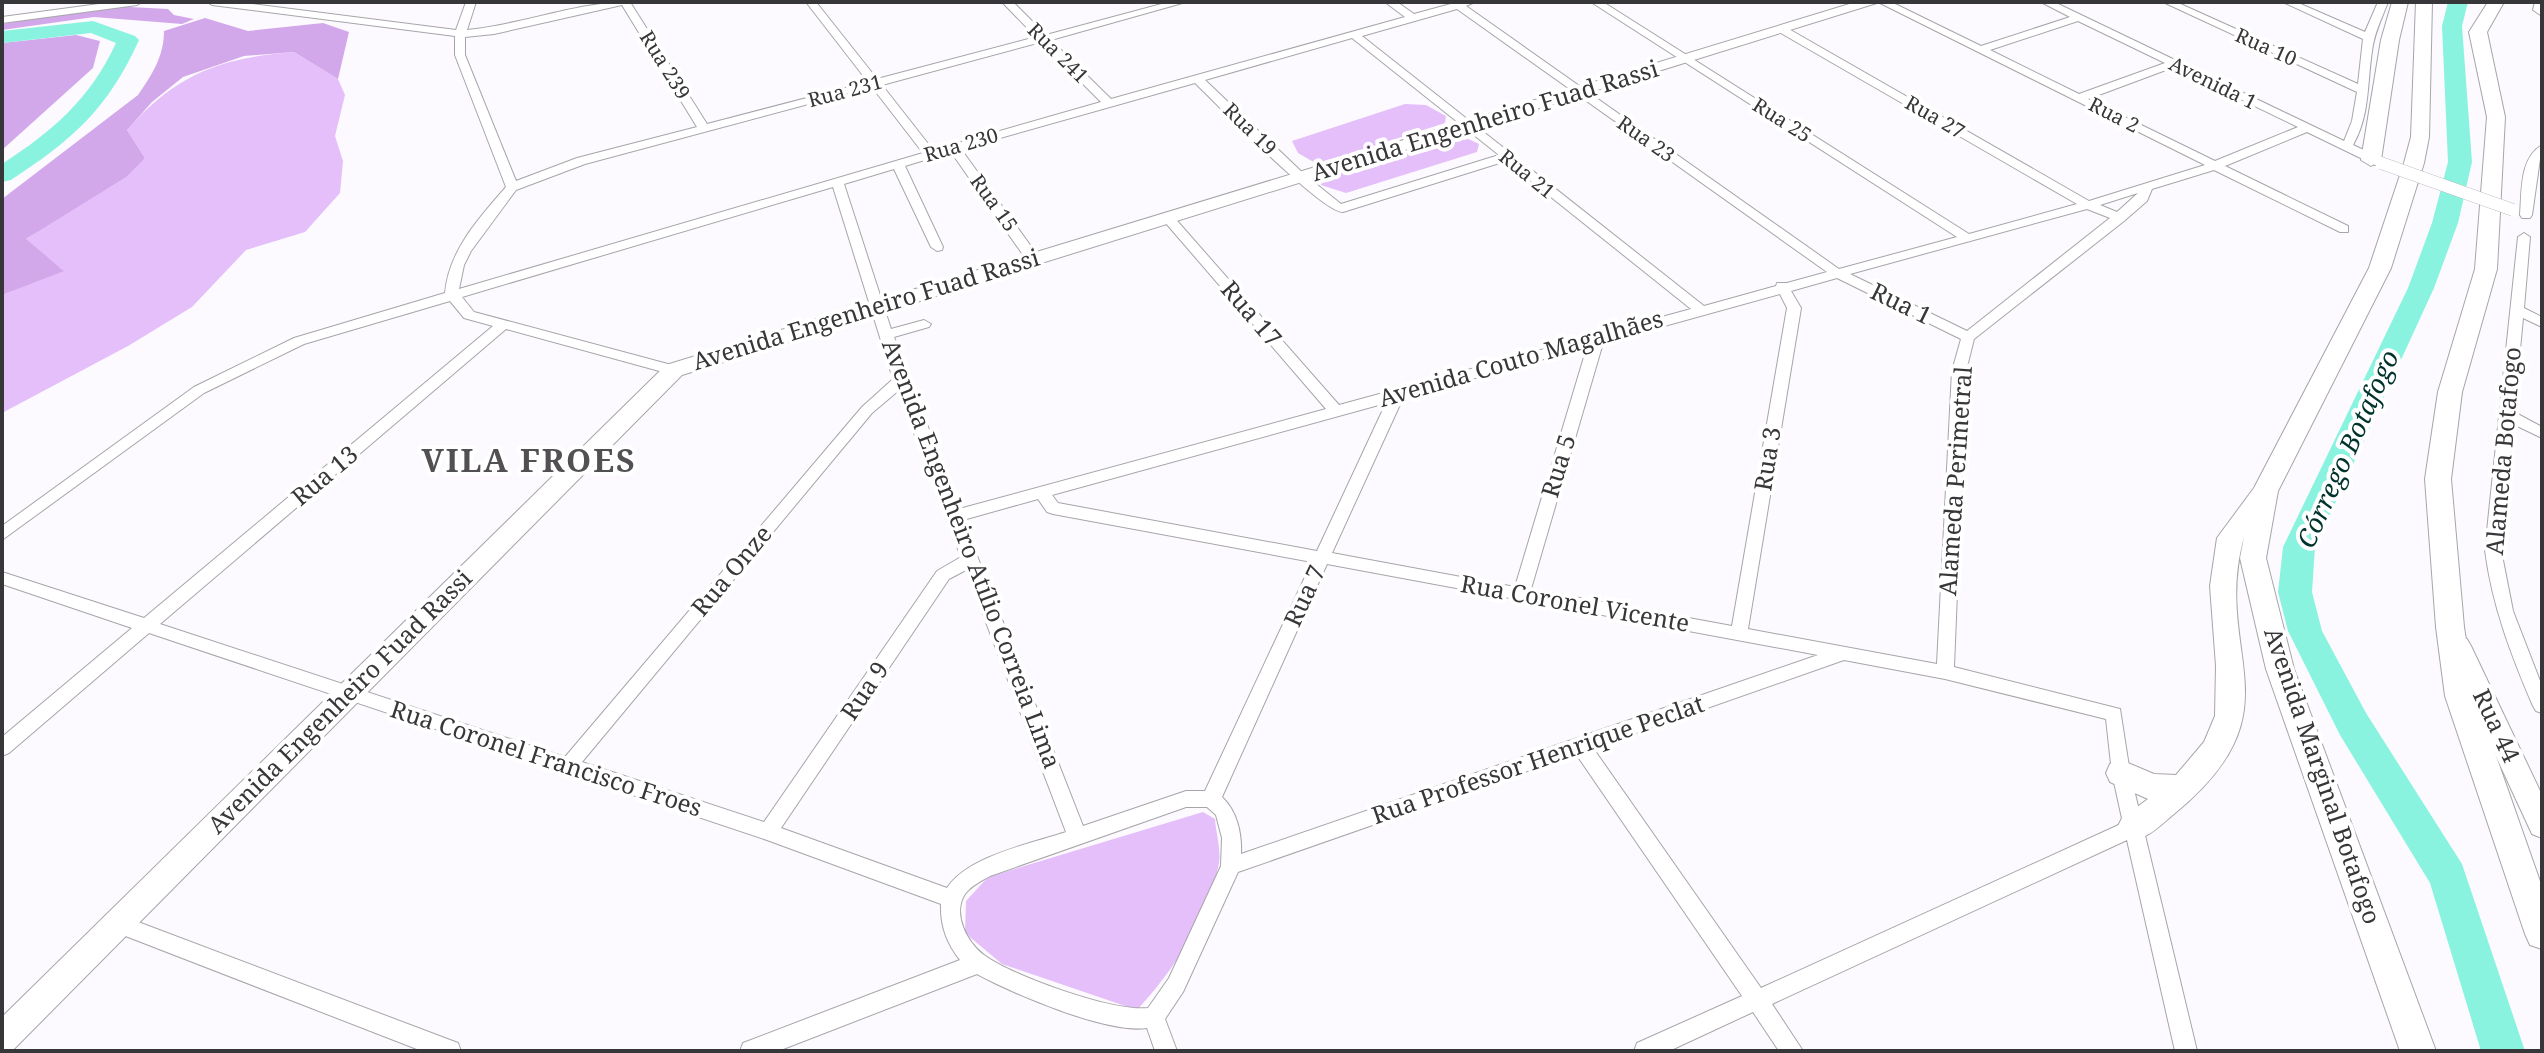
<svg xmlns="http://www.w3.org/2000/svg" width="2544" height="1053" viewBox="0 0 2544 1053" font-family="'Noto Serif',serif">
<rect width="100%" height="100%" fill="#fcfafe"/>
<!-- green -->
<g fill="#e4bff9">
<path d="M294,52L338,79L345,95L335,136L343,161L340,193L305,232L246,250L192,307L128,346L2,413V295L63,270L25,240L145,158L127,130C176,74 220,58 294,52Z"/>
<path d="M1405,104L1426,105L1446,116L1445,123L1317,164L1298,153L1292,141Z"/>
<path d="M1462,136L1479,144L1477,152L1346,193L1321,185L1322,178L1337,173Z"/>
<path d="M1203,812L1215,819C1216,833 1221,850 1219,863C1209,918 1173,971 1137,1010L1002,964L965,933L966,901L988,877Z"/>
</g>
<!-- forest -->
<g fill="#d3a8eb">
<path d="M111,6L168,9L174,15L194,19L182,24L94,17L2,30V24Z"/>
<path d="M205,18L248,31L323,23L349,32L338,79L294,52L244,56L183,77L152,102L127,130L145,158L126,177L26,239L64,271L2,295V199L138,95C152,75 164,56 164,31Z"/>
<path d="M76,35L100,41L93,68L2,150V43Z"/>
</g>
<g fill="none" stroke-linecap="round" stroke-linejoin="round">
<!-- river -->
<g fill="#89f3e0" fill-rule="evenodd">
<path d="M2448,2H2468L2462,26L2472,162L2458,223L2434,288L2315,547L2312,592L2322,631L2366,713L2462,864L2525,1051H2481L2430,883L2340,735L2288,631L2278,592L2283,547L2408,288L2432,223L2448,162L2442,26Z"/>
<path d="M93,21L135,36L139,40C108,109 72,140 11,180L2,182V164C53,131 90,99 116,43L91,33L2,43V31Z"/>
</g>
<!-- minor casing -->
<g stroke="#a7a5a9" stroke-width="2">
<g id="minor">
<path d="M114,2H142L137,5L2,23V17Z"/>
<path d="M207,2H236L456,30L466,2H476L467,30C522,25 575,2 630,2L707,124L868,82L806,2H816L877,79L1036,37L1002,2H1013L1046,35L1169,2H1186L1051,40L1111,99L1405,17L1385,2H1397L1414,14L1458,2H1475L1466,6L1839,269L1957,237L1591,2H1603L1969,234L2077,204L1779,32V28H1787L2089,201L2205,165L1878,2H1891L1981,46L2070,17L2041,2H2054L2344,141L2352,121L2357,92L2163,2H2176L2358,84L2363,39L2283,2H2296L2365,32L2378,2H2388C2382,18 2374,33 2372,51C2367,84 2370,115 2353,145L2383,159V165H2375L2307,132L2225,166L2348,226V232H2340L2214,170L2152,189L2147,201L2124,221L1974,339L1966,371L1954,667L2120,709L2130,773L2197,1051H2175L2127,840L1772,1004L1803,1051H1779L1753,1012L1669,1051H1634L1637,1043L1742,996L1576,754L1238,872L1183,992L1165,1019L1177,1051H1155L1147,1028C1107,1034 1014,994 977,974L778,1051H740L743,1043L960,960C947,944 940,925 941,904L767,840L149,633L9,753L2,756V737L132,628L2,584V572L144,618L493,326L464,318L450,301L304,344L204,393L2,540V526L194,387L294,338L445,293C449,250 479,218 506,187L455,55V36L212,5ZM622,5L697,127L577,158L516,181L465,55V37L494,34ZM1457,9L1827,272L1787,283H1777L1776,286L1704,306L1362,36ZM2078,21L2165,63L2079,94L1990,50ZM1352,38L1499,155L1341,204L1305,175L1205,80ZM1041,42L1101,102L933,150L882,85ZM2174,67L2298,127L2215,161L2088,99ZM1195,83C1216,103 1323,214 1343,212L1506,161L1691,309L1339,405L1172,215H1164V221L1326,409L959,509L894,337L929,327L931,324L924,320L891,329L844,184L894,169L931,247L937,251L942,250L943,247L905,166L951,152L1028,262H1038L1040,259L961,149ZM872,87L923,153L459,289L464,265L471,251L516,190L585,164ZM833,187L893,379L862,407L565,757L160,624L506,329L674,375L681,370L679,367L474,312L462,297ZM2138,193L2117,212L2100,205ZM2087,209L2110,218L1967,331L1850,274ZM1837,278L1961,339L1952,371L1937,664L1748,629L1801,308L1791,291ZM1780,294L1787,308L1732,626L1531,589L1603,343ZM1587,347L1515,587L1332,553L1403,398ZM898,391L961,557L937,571L764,822L582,762L872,413ZM1386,403L1317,551L1058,503L1052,495ZM1038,499L1047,512L1053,514L1312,562L1205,791H1186L1083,826L963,520ZM1327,564L1818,655L1241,854C1242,833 1237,811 1222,797ZM966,570L1066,832C1030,844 968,856 947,888L781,828L949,579ZM1844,660L1945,679L2106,719L2112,773L2123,823L1761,988L1593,748ZM1186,807H1207L1216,815L1222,838L1221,866L1169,978L1148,1008C1113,1012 1012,976 984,955C967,942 952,914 965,894C971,886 981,881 990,876Z"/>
<path d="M2535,2H2542V16L2533,10Z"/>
<path d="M2542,145L2532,215L2530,218H2522L2520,215C2522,192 2519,158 2542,145Z"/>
<path d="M2524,233L2530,237L2524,308L2542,317V327L2523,318L2514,412L2542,427V438L2513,424L2501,550L2513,611L2542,686V713L2536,711L2533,706C2511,655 2492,605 2485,550L2518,237Z"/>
<path d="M117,914L450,1040L458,1043L461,1051H422L110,930L107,923L110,916Z"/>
</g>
</g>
<!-- secondary casing -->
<g stroke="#a7a5a9" stroke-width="2">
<g id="secondary">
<path d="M1856,2H1880L682,375L13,1050L2,1051V1017L666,365Z"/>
<path d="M2458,636L2467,639L2471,646L2542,795V838L2532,834L2445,646L2449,639Z"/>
</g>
</g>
<!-- primary casing -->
<g stroke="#a7a5a9" stroke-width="2">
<g id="primary">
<path d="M2392,2H2408L2399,40L2381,160L2371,166L2361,160L2381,40Z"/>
<path d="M2416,2H2432L2429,137L2424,163L2391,268L2278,491L2266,558L2294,669L2436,1051H2400L2266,669L2240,558L2244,537C2211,655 2302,709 2174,814C2158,827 2143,845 2122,838L2117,828L2122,818L2148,799L2110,782L2106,773L2110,764L2121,760L2154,774L2176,775L2204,742L2215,716L2216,666L2210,586L2217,538L2254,488L2369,268L2404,163L2411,137Z"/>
<path d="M2488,2H2504L2487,32L2505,117L2497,269L2462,392L2451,479L2464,627L2475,696L2542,887V949L2530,945L2525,934L2445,696L2436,627L2425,479L2438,392L2475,269L2487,117L2469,32Z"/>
</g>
</g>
<!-- minor -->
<use href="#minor" fill="#fff" fill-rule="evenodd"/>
<!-- secondary -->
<use href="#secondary" fill="#fff" fill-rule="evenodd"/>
<!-- primary -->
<use href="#primary" fill="#fff" fill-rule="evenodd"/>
<!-- minor-bridge casing -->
<g stroke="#a7a5a9" stroke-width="13" stroke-linecap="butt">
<path id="minor-bridge" d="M2381,163L2513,210"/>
</g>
<!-- minor-bridge -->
<use href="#minor-bridge" stroke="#fff" stroke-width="12"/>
</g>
<g text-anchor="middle" stroke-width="8" stroke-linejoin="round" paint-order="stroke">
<!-- far-street labels -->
<g font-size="20" fill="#373638" stroke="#fff">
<text transform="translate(2266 47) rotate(24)" y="7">Rua 10</text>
<text transform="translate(1058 53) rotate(45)" y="7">Rua 241</text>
<text transform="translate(665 65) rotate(58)" y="7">Rua 239</text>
<text transform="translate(2213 83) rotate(26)" y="7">Avenida 1</text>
<text transform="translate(845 91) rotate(-15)" y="7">Rua 231</text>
<text transform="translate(2114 115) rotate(27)" y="7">Rua 2</text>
<text transform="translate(1935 117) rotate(30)" y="7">Rua 27</text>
<text transform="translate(1782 120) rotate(32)" y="7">Rua 25</text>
<text transform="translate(1250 129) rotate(44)" y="7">Rua 19</text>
<text transform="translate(1646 139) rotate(35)" y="7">Rua 23</text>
<text transform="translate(961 145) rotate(-16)" y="7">Rua 230</text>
<text transform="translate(1527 174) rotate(39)" y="7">Rua 21</text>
<text transform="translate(994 203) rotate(54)" y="7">Rua 15</text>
</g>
<!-- street labels -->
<g font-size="24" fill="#373638" stroke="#fff">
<text transform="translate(1485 121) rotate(-17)" y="8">Avenida Engenheiro Fuad Rassi</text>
<text transform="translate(1901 304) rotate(26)" y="8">Rua 1</text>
<text transform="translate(866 310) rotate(-17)" y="8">Avenida Engenheiro Fuad Rassi</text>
<text transform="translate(1251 314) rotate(49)" y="8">Rua 17</text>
<text transform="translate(1521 359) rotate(-16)" y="8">Avenida Couto Magalhães</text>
<text transform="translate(2504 451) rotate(-85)" y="8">Alameda Botafogo</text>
<text transform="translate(1768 459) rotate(-81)" y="8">Rua 3</text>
<text transform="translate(1559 466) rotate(-73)" y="8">Rua 5</text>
<text transform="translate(325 476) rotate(-40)" y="8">Rua 13</text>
<text transform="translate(1956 481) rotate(-86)" y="8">Alameda Perimetral</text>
<text transform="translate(971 554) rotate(69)" y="8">Avenida Engenheiro Atílio Correia Lima</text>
<text transform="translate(732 571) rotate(-50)" y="8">Rua Onze</text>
<text transform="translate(1305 596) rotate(-65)" y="8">Rua 7</text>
<text transform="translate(1575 604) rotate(10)" y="8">Rua Coronel Vicente</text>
<text transform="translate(865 691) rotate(-56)" y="8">Rua 9</text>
<text transform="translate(340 702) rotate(-45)" y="8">Avenida Engenheiro Fuad Rassi</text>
<text transform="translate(2496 726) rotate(65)" y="8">Rua 44</text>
<text transform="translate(546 759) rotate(18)" y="8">Rua Coronel Francisco Froes</text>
<text transform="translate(1538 760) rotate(-19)" y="8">Rua Professor Henrique Peclat</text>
<text transform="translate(2322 776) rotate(71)" y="8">Avenida Marginal Botafogo</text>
</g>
<!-- water labels -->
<g font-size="26" font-style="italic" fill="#00332c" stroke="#fff">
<text transform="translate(2348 449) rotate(-66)" y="9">Córrego Botafogo</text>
</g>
<!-- district labels -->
<g font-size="32" font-weight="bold" letter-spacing="2" fill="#525053" stroke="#fff">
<text x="529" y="472">VILA FROES</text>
</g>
</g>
<!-- border -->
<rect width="2544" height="1053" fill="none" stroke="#373638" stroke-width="8"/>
</svg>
